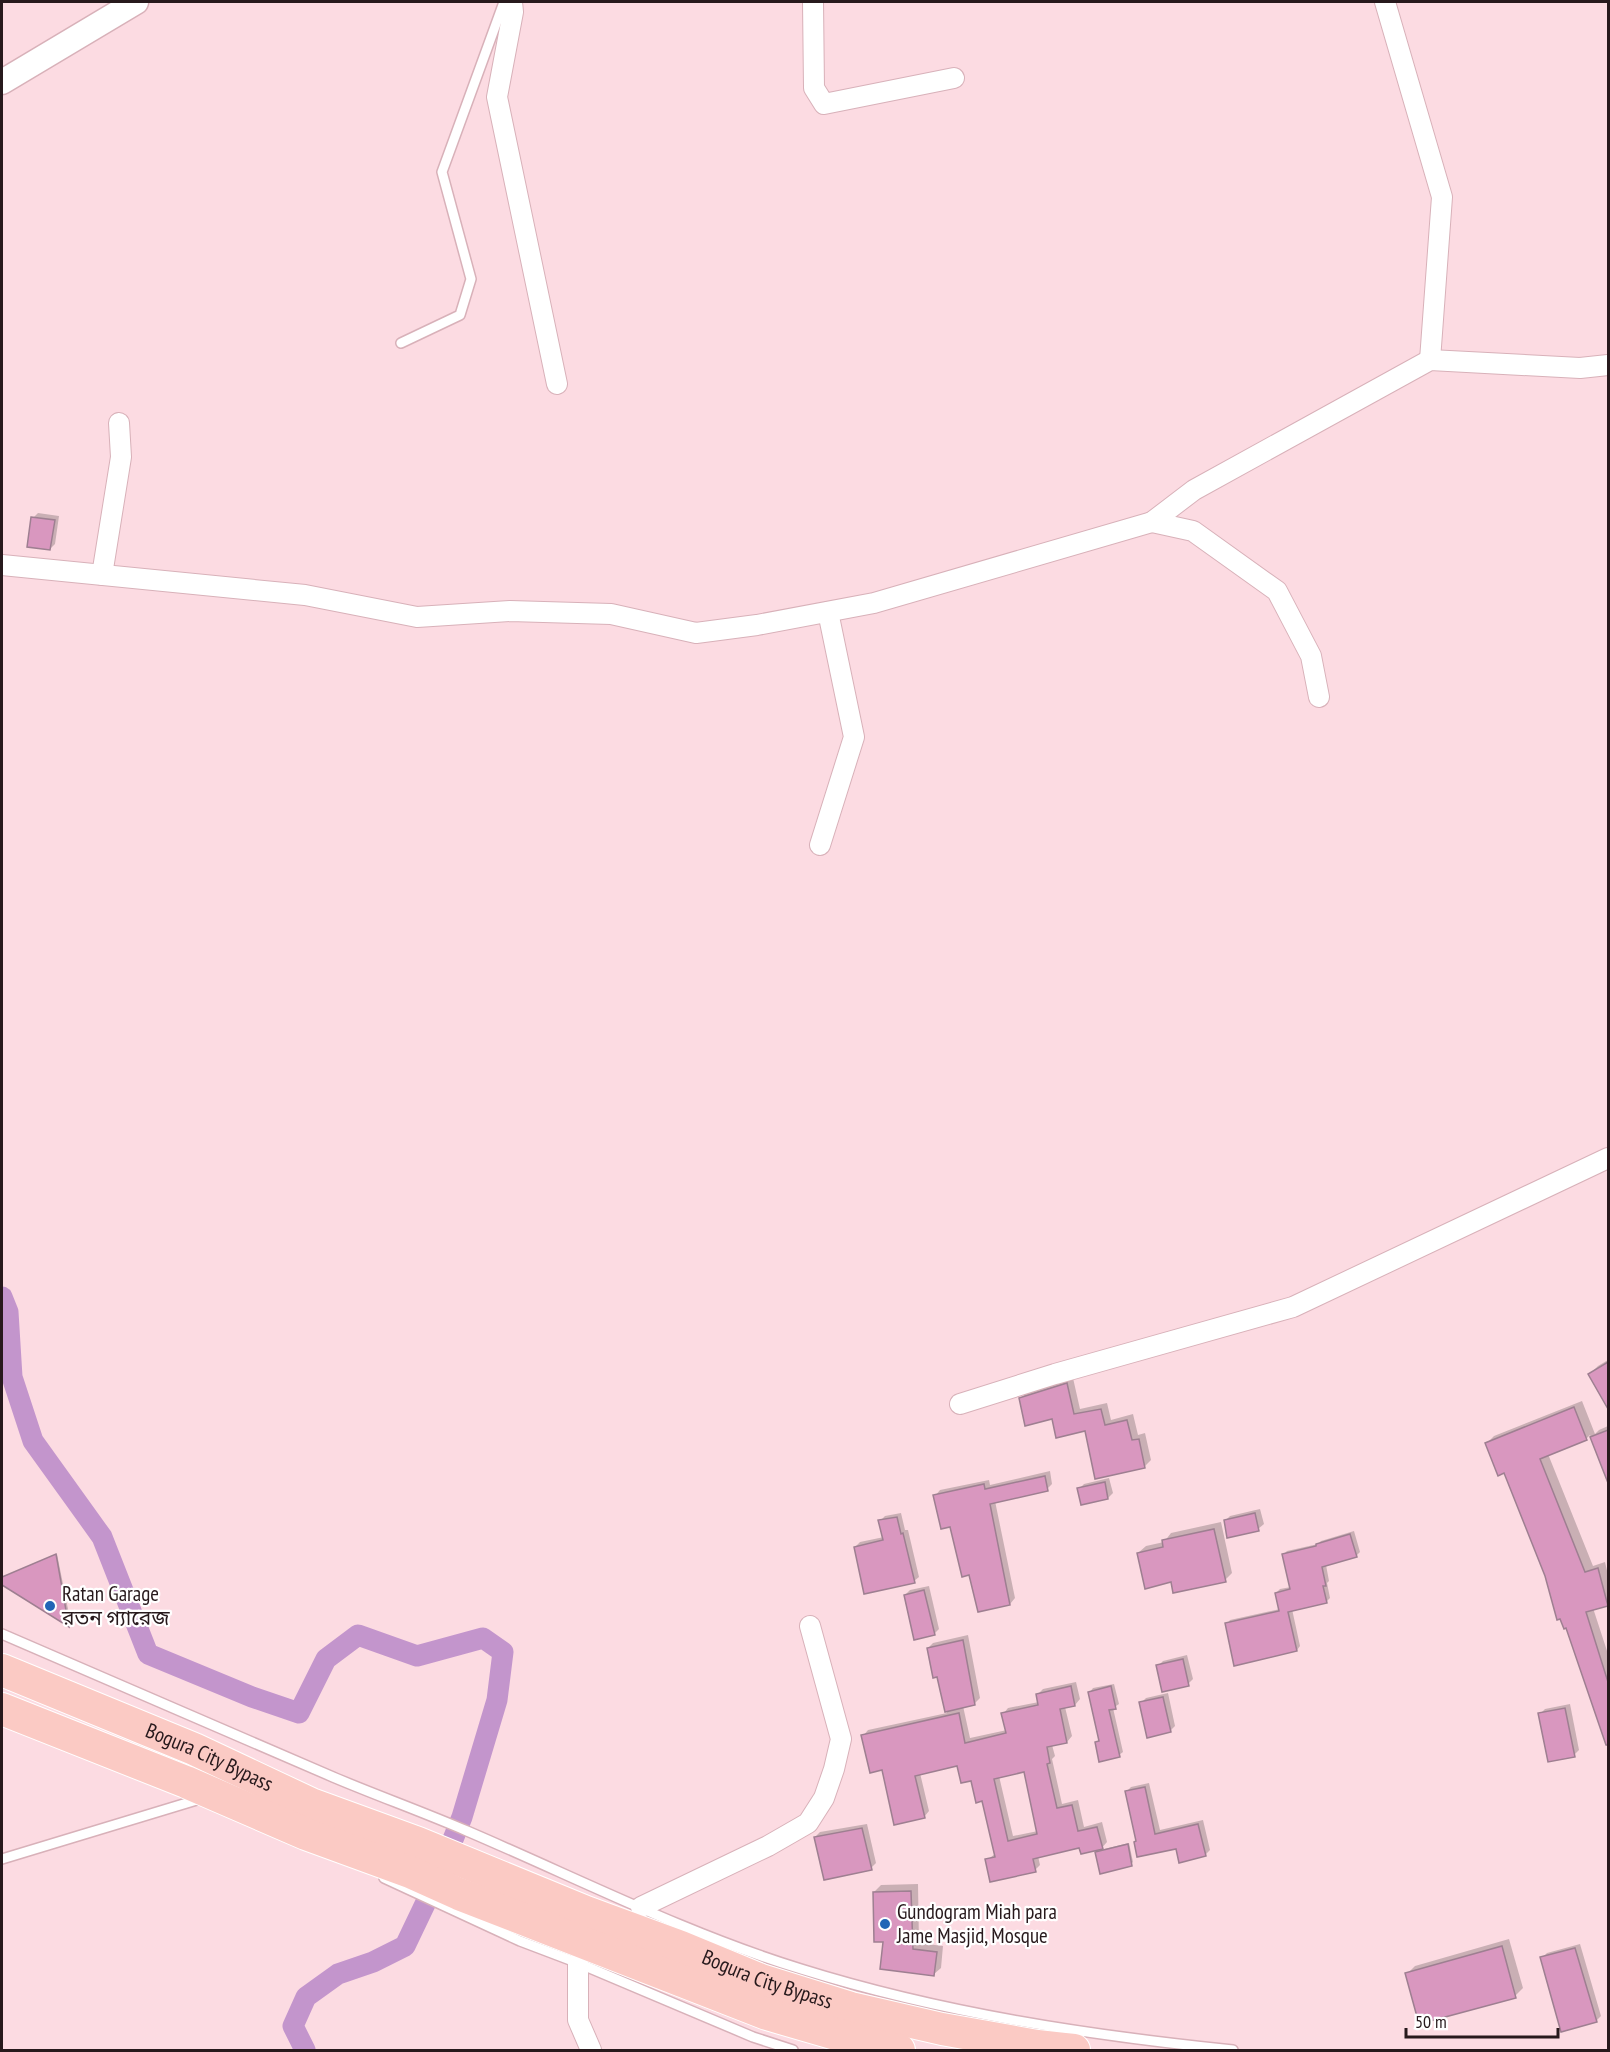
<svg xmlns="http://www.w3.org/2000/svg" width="1610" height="2052" viewBox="0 0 1610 2052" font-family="'PT Sans Narrow','Noto Sans Bengali',sans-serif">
<rect width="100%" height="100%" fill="#fcdbe2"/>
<!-- shadow -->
<g fill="#0003" fill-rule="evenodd">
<path d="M38,513L59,516L55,544L50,549L33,518Z"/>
<path d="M1608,1360V1406L1590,1374L1598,1366Z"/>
<path d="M1073,1378L1080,1409L1107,1403L1111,1420L1133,1414L1138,1435L1145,1433L1151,1460L1144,1467L1086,1429L1053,1418L1020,1399L1027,1392Z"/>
<path d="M1582,1401L1595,1434L1599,1430L1608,1426V1481L1590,1435L1586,1439L1548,1454L1593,1566L1605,1562L1608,1575V1603L1593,1608L1608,1654V1749L1567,1627L1561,1617L1505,1471L1487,1443L1494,1436Z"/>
<path d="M1050,1471L1052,1484L1047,1489L995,1501L1015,1598L1010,1604L970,1573L951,1525L935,1496L940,1490L989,1480L990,1485Z"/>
<path d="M1109,1478L1113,1493L1108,1498L1079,1489L1084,1484Z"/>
<path d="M1260,1509L1264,1524L1258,1529L1225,1521L1230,1516Z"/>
<path d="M901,1513L905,1530H908L919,1577L914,1581L855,1547L860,1542L884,1537L880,1521L885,1516Z"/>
<path d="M1221,1522L1232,1573L1225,1580H1172L1138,1553L1146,1546L1164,1542L1171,1533Z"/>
<path d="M1354,1531L1360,1552L1356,1556L1326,1565L1329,1581L1327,1583L1330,1598L1326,1602L1292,1609L1300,1646L1297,1650L1227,1624L1230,1620L1280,1609L1276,1593L1280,1589L1291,1587L1284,1554L1287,1551L1318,1544L1321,1541Z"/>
<path d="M57,1554L71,1624L69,1625L2,1583V1577Z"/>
<path d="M929,1586L939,1629L934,1634L905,1595L910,1590Z"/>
<path d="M968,1635L980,1698L974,1704L963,1706L970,1738L1007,1730L1003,1714L1008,1708L1039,1702L1037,1695L1043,1689L1076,1682L1080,1699L1075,1705L1065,1707L1072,1736L1067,1742L1052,1745L1055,1756L1052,1759L1062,1804L1078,1800L1084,1827L1102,1822L1107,1842L1100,1850L1129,1843L1133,1862L1131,1864L1096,1852L1100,1848L1081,1846L1038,1856L1040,1865L1035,1870L987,1860L995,1854L983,1800L972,1779L958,1765L920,1773L929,1811L924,1817L883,1769L863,1736L868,1730L947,1713L938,1675L928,1648L933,1643ZM1025,1771L1038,1831L1013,1836L999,1776Z"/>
<path d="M1187,1655L1193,1679L1188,1684L1158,1666L1163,1661Z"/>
<path d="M1114,1684L1119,1704L1113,1708L1123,1752L1119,1755L1096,1743L1100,1739L1090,1692L1093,1688Z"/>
<path d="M1168,1693L1175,1726L1170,1731L1141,1703L1146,1698Z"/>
<path d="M1570,1704L1579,1750L1574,1755L1540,1714L1545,1709Z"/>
<path d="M1149,1783L1160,1830L1203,1820L1210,1850L1205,1855L1177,1847L1137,1840L1126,1792L1131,1787Z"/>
<path d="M867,1824L876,1863L871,1868L815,1837L820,1832Z"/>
<path d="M918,1884L919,1943L943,1946L941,1968L934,1974L885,1940L874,1892L881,1885Z"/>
<path d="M1509,1939L1523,1988L1515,1996L1407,1974L1415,1966Z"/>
<path d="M1580,1944L1601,2016L1596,2021L1542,1958L1547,1953Z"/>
</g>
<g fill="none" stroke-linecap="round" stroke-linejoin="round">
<!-- canal -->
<path stroke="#c395cc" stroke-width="21" d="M2,1297L8,1312L12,1377L33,1441L102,1537L148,1654L252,1697L299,1713L326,1659L358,1635L417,1656L483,1638L503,1652L497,1700L462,1817L437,1879L405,1946L373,1962L338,1974L306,1997L293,2026L305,2050"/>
</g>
<!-- building -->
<g fill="#d997bf" stroke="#9e7f91" stroke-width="1.5" fill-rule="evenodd">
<path d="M31,517L55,520L50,550L27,547Z"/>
<path d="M1608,1362V1409L1588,1374Z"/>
<path d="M1067,1383L1074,1414L1101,1409L1105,1425L1127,1420L1132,1440L1139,1439L1145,1468L1095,1479L1085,1431L1056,1438L1052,1419L1025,1426L1019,1398Z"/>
<path d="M1574,1407L1587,1440L1540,1459L1585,1572L1598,1568L1608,1606L1586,1612L1608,1682V1745H1606L1566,1628L1564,1629L1560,1619L1557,1620L1545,1576L1504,1473L1498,1476L1485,1443Z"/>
<path d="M1608,1430V1483L1590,1437Z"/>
<path d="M1045,1476L1048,1491L990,1504L1010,1605L978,1612L969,1575L962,1577L950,1527L941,1529L933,1495L984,1484L985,1489Z"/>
<path d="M1105,1482L1108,1499L1081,1505L1077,1488Z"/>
<path d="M1255,1513L1259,1531L1227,1538L1224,1520Z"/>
<path d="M897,1517L901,1534L903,1533L915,1583L864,1594L854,1547L883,1540L878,1520Z"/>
<path d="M1214,1529L1226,1582L1173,1593L1171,1582L1145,1589L1137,1553L1163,1547L1162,1540Z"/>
<path d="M1350,1534L1357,1557L1322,1567L1326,1586H1323L1327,1603L1288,1612L1297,1651L1234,1666L1225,1623L1279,1611L1275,1593L1290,1589L1282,1554L1316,1546V1544Z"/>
<path d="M56,1554L69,1627L2,1585V1577Z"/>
<path d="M924,1590L935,1635L914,1640L904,1595Z"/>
<path d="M963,1640L975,1705L945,1712L937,1677L933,1678L927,1648Z"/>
<path d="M1183,1659L1189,1686L1162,1692L1156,1665Z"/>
<path d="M1071,1686L1075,1706L1060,1709L1067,1743L1047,1747L1050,1763L1047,1764L1057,1808L1072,1805L1078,1831L1097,1827L1103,1849L1081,1854L1079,1848L1033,1859L1036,1872L990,1882L985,1859L995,1857L982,1801L976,1803L971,1781L961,1783L957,1766L915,1776L925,1818L894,1825L882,1770L870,1773L861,1735L959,1713L965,1743L1006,1733L1001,1713L1038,1705L1036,1694ZM1024,1772L1037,1834L1008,1841L994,1779Z"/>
<path d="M1111,1686L1116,1709L1109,1710L1120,1757L1099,1762L1095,1742L1099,1741L1088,1692Z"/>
<path d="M1163,1697L1171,1732L1147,1738L1139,1702Z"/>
<path d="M1565,1708L1575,1757L1548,1762L1538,1713Z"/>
<path d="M1145,1787L1155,1834L1198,1824L1206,1856L1179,1863L1176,1849L1137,1857L1134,1842L1136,1841L1125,1791Z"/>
<path d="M862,1828L872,1870L824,1880L814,1837Z"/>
<path d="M1128,1844L1132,1866L1100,1874L1095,1852Z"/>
<path d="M911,1891L913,1949L937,1952L934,1976L880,1969L883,1942H874L873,1892Z"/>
<path d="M1502,1946L1516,1998L1419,2024L1405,1973Z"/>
<path d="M1575,1948L1597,2022L1561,2032L1540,1957Z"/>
</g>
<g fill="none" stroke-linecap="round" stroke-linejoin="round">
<!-- service casing -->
<g stroke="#d8b1b9" stroke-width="12">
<g id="service">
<path d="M401,343L460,315L471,279L442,172L504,2"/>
<path d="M2,1634C112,1682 222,1730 333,1777C378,1796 423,1812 467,1831C577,1878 687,1934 801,1969C942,2013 1087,2035 1233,2050"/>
<path d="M2,1859L200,1799"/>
<path d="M384,1878L520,1941L578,1963L753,2037L793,2050"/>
</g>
</g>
<!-- minor casing -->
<g stroke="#d8b1b9" stroke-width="22">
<g id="minor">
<path d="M512,2L513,12L497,97L557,384"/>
<path d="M813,2L814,88L824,104L954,78"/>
<path d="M1385,2L1442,197L1430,360"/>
<path d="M2,565L305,595L417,617L510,611L611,614L696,633L757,625L874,603L1152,522"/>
<path d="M102,575L121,457L119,423"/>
<path d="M1319,697L1311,656L1277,591L1193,531L1152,522L1194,490L1430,360L1580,368L1608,365"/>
<path d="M820,845L854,737L828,612"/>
<path d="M960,1404L1055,1374L1293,1307L1608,1158"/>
<path d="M641,1907L768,1846L808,1823L824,1798L834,1769L841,1739L810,1626"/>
<path d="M578,1963V2020L591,2050"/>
</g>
</g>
<!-- tertiary casing -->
<g stroke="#d8b1b9" stroke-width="27">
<path id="tertiary" d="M2,82L136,2"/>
</g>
<!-- trunk casing -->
<g stroke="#fff" stroke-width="34">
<g id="trunk">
<path id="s1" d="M2,1670L194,1749L311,1804L418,1843L586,1912L681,1947L761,1980L851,2008L942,2029L1037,2046L1074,2050"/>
<path d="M2,1709L186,1782L306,1834L410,1872L459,1894L767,2014L877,2046L899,2050"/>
</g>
</g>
<!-- service -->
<use href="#service" stroke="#fff" stroke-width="9"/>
<!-- minor -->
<use href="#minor" stroke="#fff" stroke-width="20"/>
<!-- tertiary -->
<use href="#tertiary" stroke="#fff" stroke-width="24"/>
<!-- trunk -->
<use href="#trunk" stroke="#fbcac4" stroke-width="32"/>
</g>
<!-- markers -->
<g fill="#2165b6" stroke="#fff" stroke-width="2">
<circle cx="50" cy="1606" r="6"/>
<circle cx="885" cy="1924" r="6"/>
</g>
<g text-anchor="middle" stroke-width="4.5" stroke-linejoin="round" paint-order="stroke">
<!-- poi labels -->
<g font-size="21" fill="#27191c" stroke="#fff" text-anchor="start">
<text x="62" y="1601">Ratan Garage<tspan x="62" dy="24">রতন গ্যারেজ</tspan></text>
<text x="897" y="1919">Gundogram Miah para<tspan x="897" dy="24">Jame Masjid, Mosque</tspan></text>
</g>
<!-- street labels -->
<g font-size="21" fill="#27191c" stroke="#fff">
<text dy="7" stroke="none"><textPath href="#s1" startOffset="225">Bogura City Bypass</textPath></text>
<text dy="7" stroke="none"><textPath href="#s1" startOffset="826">Bogura City Bypass</textPath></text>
</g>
</g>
<!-- border -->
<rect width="1610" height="2052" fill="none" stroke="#27191c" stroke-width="6"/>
<!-- scale -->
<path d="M1406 2028v9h152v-9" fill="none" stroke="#27191c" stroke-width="3"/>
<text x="1415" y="2028" font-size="18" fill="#27191c" stroke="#ffffff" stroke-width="4.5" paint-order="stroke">50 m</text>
</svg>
